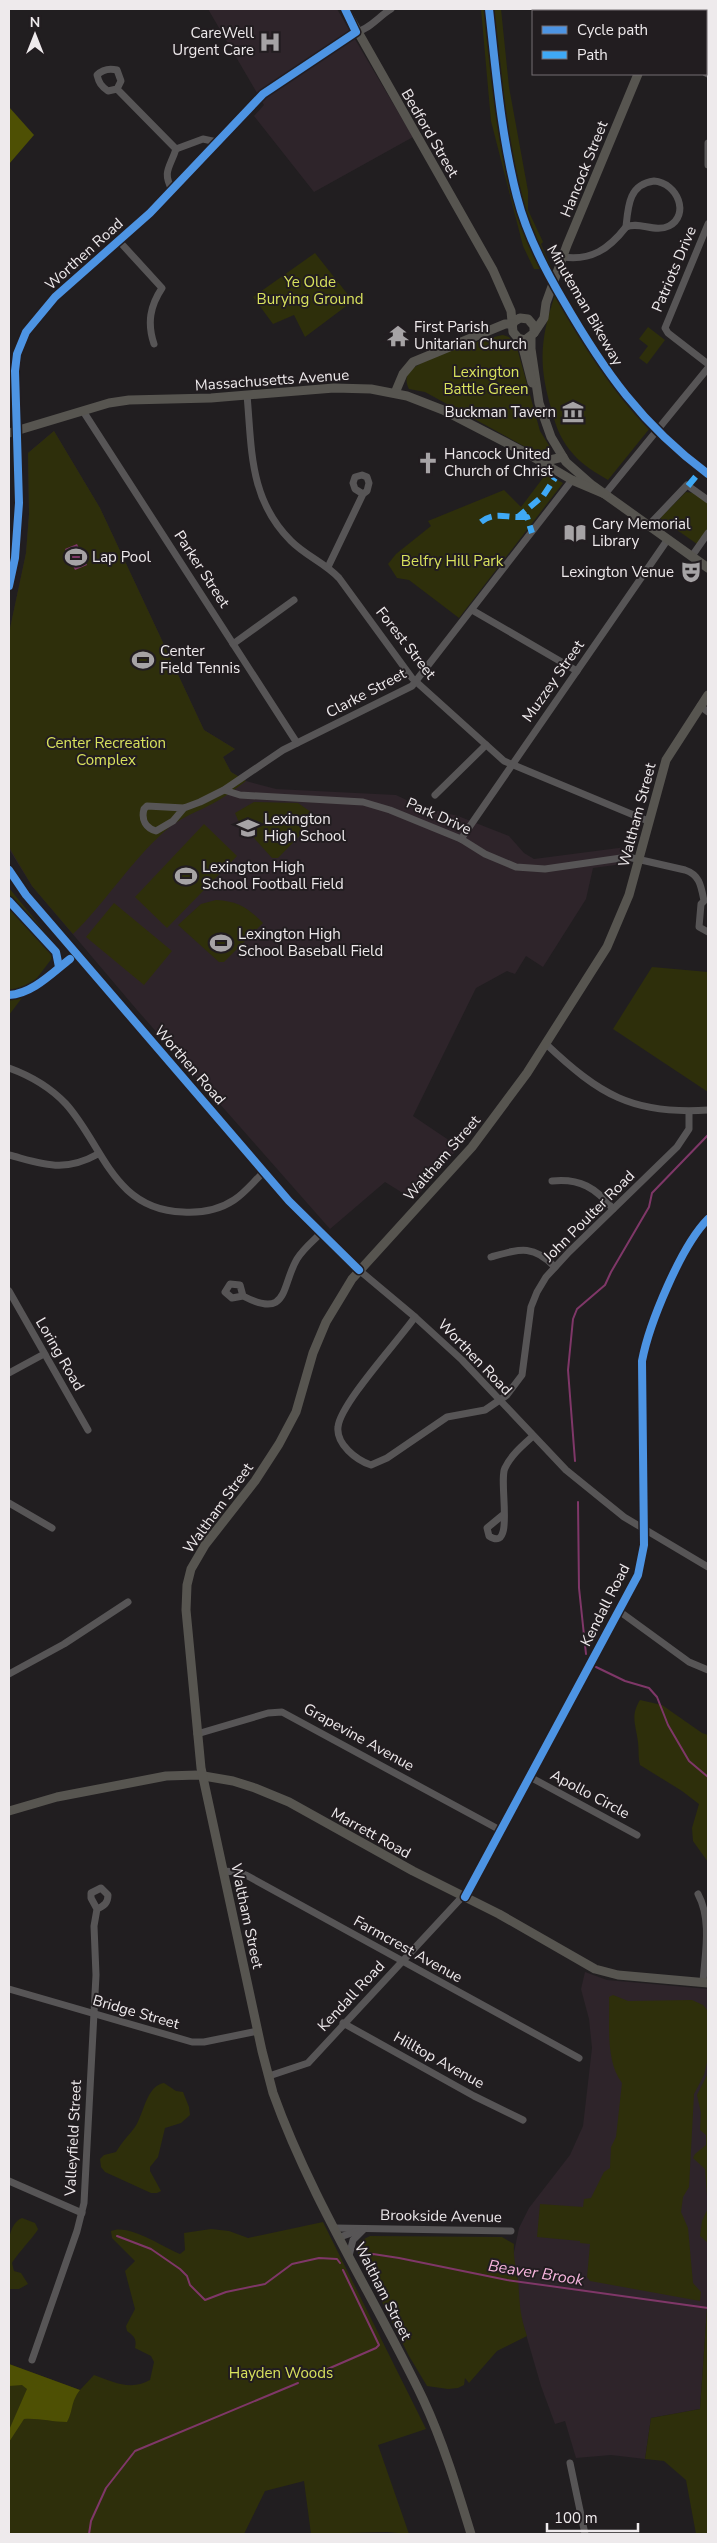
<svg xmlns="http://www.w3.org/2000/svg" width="717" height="2543" viewBox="0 0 717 2543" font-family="'Nunito Sans',sans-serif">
<rect width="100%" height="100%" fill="#211e20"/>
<!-- built -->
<g fill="#2e242a">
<path d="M208,9H337L413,137L314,192L254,116L264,105Z"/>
<path d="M54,431L100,508L204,730L235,749L223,757L231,772L246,781L276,789L396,795L421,807L458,816L509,836L524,853L534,859L634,846L630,863L593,868L586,899L543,967L526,956L515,974L507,971L476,988L413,1116L459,1147L414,1200L385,1182L330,1229L137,1010L32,886L9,849V633L26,553L29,514L28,453Z"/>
<path d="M585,1972L607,1980L708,1989V2294L700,2409L651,2418L645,2459L611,2455L576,2458L565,2421L555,2424L541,2386L518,2307V2280L513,2257L519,2228L529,2208L570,2155L583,2126L592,2048L589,2019L581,1989Z"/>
</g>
<!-- green -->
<g fill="#2e2f0b">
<path d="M481,9H501L509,87L528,191V210L543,242L541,244L559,285L578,317L620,381L666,434L708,469V474L650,428L608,480C596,473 583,465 574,455C562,442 556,428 552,411C538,366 540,339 555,295L540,269H534L523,246L491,121Z"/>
<path d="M315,253L353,301L305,337L294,315L273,324L253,297Z"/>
<path d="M648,327L665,340L647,364L639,358L648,346L639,339Z"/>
<path d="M503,335L509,337L517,348L540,431L550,447L551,456L531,450L425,392L409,389C406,383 405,377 410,371C419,360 487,338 503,335Z"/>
<path d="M54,431L100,508L204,730L235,749L223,757L231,772L246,781C234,790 221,800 208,806C192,814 178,819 165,831C130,862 106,902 73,934L32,886L9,847V633L26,553L29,514L28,453Z"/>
<path d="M546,474L563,483L459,618L409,580L397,578L388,564L396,554L431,526L428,521L504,490L521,507Z"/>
<path d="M686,492L693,493L708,502V528L697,544L660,518Z"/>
<path d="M254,802L298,803L318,817L278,858H272L238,820L235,813Z"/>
<path d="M204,824L237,856L167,928L135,897Z"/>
<path d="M9,888L59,949L9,1015Z"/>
<path d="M216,900C238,901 248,908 263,923L224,962H219L178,925L201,904Z"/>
<path d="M114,903L172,951L144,985L86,937Z"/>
<path d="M652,967L708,972V1092L613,1029Z"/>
<path d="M640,1700L662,1705L702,1733L708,1735V1862L693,1841L692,1828L699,1804L682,1791L640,1765C638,1757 639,1750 638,1742C636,1725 630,1716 640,1700Z"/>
<path d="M613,1995L628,2001L692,2000L703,2005L707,2010L708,2058L704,2075L694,2094L689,2187L683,2197L681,2212L688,2228L693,2283L701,2292L700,2301L590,2281L587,2277L590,2244L580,2243V2241L537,2237L540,2204L583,2207L584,2199L591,2198L604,2172L610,2168L611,2147L616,2137L622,2083C605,2060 610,2024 609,1997Z"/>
<path d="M708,2073V2243L700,2236L702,2221L708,2208L705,2169L693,2158L695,2154L706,2145V2135L700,2130L701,2113L697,2095Z"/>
<path d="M164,2083L176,2091L183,2092L189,2107L190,2115L181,2123L165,2128L158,2157L150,2167V2171L161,2191L157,2193H151L105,2172L101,2167L100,2159L104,2155L116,2152C122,2142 129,2135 135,2127C144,2114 146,2086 164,2083Z"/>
<path d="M22,2218L35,2223L38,2229C37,2233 18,2253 12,2263L14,2271L21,2273L28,2284L19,2289H9C9,2270 2,2226 22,2218Z"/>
<path d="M323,2222L426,2429L378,2445L409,2534L387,2532L311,2534L304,2481L265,2491L244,2534H9V2364L80,2390L94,2375C113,2382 131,2391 150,2380L154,2362L151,2356L135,2348C137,2339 134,2336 127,2331L126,2326L135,2309L125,2271L135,2261L112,2238L111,2231C128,2223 163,2247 180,2254L185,2250L184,2233L211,2229L229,2231L248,2238Z"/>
<path d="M370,2236L502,2237L514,2244C513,2257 516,2267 518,2280C520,2302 519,2313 527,2336L497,2351L469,2383L465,2378L464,2385L458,2388L448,2389L427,2386L409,2356L358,2254L360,2241Z"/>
<path d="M708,2294V2534H696L686,2480L664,2461L645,2459L651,2418L700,2409Z"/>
</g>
<!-- forest -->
<g fill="#4e5004">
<path d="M9,107L34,135L9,164Z"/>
<path d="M9,2364L80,2390C70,2403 74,2409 67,2422C52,2422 39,2418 24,2419L9,2442V2430L27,2389L22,2385L9,2386Z"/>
</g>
<!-- water -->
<path fill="#7f3768" d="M77,544L87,565L75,570L65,549Z"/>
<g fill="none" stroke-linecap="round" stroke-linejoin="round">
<!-- stream -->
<g stroke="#7f3768" stroke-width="2">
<path d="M575,1461L568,1370L573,1319L577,1309L605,1285L611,1272L649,1207L652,1193L708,1135"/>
<path d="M578,1502L579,1588L586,1654"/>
<path d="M596,1667L625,1681L649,1688L657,1697L668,1725L689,1761L708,1777"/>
<path d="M117,2236L151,2249L180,2269L187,2276L190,2285L205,2300L226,2292L265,2284L292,2264L319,2258L337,2259L340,2263"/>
<path d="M361,2257L373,2254L399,2258L507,2280L708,2308"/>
<path d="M307,2378L376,2348L379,2345L343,2270"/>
<path d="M89,2534L91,2521L106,2488L135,2451L298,2383"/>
</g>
<!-- minor -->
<g stroke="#575556" stroke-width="7">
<path d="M569,9L576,11"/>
<path d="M356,32C370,29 379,16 391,9"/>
<path d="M706,73L708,74"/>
<path d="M117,89L108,91C101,86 99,83 97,75C103,69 109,68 117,70L121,81L117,89L176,149C170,168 162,171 172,190"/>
<path d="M708,143V165"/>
<path d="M176,149L203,139L217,142"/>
<path d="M654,181C678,183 690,215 669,226C655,233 639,221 626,227C628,206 629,184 654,181Z"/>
<path d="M708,224L665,328L668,333L708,364"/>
<path d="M119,241L162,288C150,306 147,323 154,344"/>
<path d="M563,257C591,261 609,249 626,227"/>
<path d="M247,395C252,450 249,499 291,541C306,556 325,563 339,578L412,678L504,761L648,821"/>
<path d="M83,411L297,743"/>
<path d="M605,494L708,368"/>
<path d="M649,525L687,485L708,500"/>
<path d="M692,556L708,533"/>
<path d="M328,567L363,494L355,489L353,483L355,477L362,475L367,477L369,483L367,491L363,494"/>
<path d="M472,610L577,671"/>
<path d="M233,644L294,600"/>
<path d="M700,706L708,712"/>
<path d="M224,790L240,795L363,802L390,810L461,839L485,854L516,867L545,869L628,857L685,870C700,875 701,886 704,901L701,904L699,927L708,932"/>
<path d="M435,795L486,745"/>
<path d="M184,808L173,821L156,831C146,828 141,820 144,809L147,806L184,808L200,802L224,790L283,750L412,686L572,480"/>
<path d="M461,839L668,539"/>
<path d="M546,1044C599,1094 632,1115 708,1110"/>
<path d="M9,1068C31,1076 50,1087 66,1104C103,1145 113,1210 183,1212C200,1213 219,1210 234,1200C245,1193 254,1181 264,1172"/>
<path d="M9,1155C44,1164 64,1173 98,1154"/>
<path d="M552,1181C580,1178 596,1188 613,1209"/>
<path d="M491,1257C520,1249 533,1244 555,1267"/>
<path d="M359,1270L415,1317L462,1360L566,1470L624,1517L708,1567"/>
<path d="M9,1291L88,1430"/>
<path d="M243,1296L232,1298L225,1292L230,1284L240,1285L243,1296C289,1320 281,1286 297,1259C303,1249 313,1241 321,1233"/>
<path d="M415,1317C399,1340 340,1404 338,1427C336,1444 356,1460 371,1465L387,1458L447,1417L485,1410L507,1395L522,1375L531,1307L537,1292L546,1277L569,1252L677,1147L689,1129V1112"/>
<path d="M9,1373L44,1354"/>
<path d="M9,1503L52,1528"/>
<path d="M504,1514L487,1528L489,1536C516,1554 498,1481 505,1468C511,1455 523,1445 533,1436"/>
<path d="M619,1611L689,1662L708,1670"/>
<path d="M9,1674L64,1644L128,1602"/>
<path d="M197,1734L268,1713L282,1712L500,1830"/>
<path d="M530,1777L637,1835"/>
<path d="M223,1871L237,1872L246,1875L579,2058"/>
<path d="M698,1894C712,1920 705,1953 703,1982"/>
<path d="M465,1897L638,1575L644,1545L642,1361C649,1324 681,1246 708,1219"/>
<path d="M9,1989L192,2042H204L258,2031"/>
<path d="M343,2023L474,2096L523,2120"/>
<path d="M269,2076L308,2063L463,1896"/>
<path d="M9,2181L82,2213"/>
<path d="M335,2228L511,2231"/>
<path d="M340,2237L360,2230"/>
<path d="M349,2256L353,2240L364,2229"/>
<path d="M32,2360L77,2231L84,2203L96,1975L94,1926L97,1909L91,1898V1893L101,1888L108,1895C108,1903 104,1906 97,1909"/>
<path d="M570,2463L585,2534"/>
</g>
<!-- major -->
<g stroke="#575550" stroke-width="9">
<path d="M345,9L493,270L511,311L513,332L518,338L525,340L534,333V326L528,319L520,318L513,322"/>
<path d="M664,11L665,9"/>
<path d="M534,333L544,318L546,303L567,245L638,74"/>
<path d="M531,337V349L539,403L551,437L566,462L592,485L708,568"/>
<path d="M521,340L532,383"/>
<path d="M395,393L403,374L413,362L505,324H513"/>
<path d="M9,433L109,403L129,400L211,398L334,388L371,389L407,396L443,410L528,454L572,480L605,494"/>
<path d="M537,457L550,460L563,457"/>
<path d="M9,586L15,558L19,503L15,371L17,354L26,332L55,297L150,213L263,94L356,32"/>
<path d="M9,870L26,895L289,1201L359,1270"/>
<path d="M9,1811L57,1797L166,1776L198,1775L233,1781L255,1788L289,1802L413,1871L499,1914L595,1969L618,1975L708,1983"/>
<path d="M471,2534C457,2488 443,2442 423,2399C374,2297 311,2199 273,2093L262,2051L201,1768L186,1610L187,1585L191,1569L205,1545L255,1481L279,1444L296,1412L313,1353L326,1322L352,1279L472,1147L527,1073L607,947L629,895L666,760L708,695"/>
</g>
<!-- quiet -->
<g stroke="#3fa9f5" stroke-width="6" stroke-dasharray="12 6" stroke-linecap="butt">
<path d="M688,486L702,469"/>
<path d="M518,517H527L532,533"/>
<path d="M481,522C493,512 505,517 518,517L543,496L555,478"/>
</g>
<!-- cycleway casing -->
<g stroke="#221d20" stroke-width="11">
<g id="cycleway">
<path d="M489,9C496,72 501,135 517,197C526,233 544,268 563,300C604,371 642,425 708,474"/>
<path d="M9,586L15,558L19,503L15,371L17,354L26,332L55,297L150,213L263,94L356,32L345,9"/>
<path d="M9,870L26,895L289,1201L359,1270"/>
<path d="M9,901L56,952L59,967"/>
<path d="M9,995C32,994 52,973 70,959"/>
<path d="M465,1897L638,1575L644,1545L642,1361C649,1324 681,1246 708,1219"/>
</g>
</g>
<!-- cycleway -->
<use href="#cycleway" stroke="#4d94e3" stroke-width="8"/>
</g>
<!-- icons -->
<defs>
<g id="hospital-bare" transform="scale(1.725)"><path d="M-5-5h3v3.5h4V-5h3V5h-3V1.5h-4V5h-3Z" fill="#a6a3a5" stroke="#221d20" stroke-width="2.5" paint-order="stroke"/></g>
<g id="temple-bare" transform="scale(1.725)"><path d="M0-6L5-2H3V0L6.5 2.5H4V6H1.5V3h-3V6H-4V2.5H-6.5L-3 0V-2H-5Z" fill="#a6a3a5" stroke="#221d20" stroke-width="2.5" paint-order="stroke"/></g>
<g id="museum-bare" transform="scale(1.725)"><path d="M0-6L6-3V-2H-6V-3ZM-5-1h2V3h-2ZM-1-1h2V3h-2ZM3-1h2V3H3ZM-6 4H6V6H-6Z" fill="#a6a3a5" stroke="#221d20" stroke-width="2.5" paint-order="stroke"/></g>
<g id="church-bare" transform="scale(1.725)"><path d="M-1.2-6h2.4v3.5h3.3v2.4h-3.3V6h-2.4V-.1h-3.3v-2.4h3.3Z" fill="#a6a3a5" stroke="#221d20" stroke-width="2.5" paint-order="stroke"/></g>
<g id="library-bare" transform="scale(1.725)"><path d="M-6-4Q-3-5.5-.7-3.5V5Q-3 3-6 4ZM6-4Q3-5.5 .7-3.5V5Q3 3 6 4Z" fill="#a6a3a5" stroke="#221d20" stroke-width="2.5" paint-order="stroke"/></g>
<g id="stadium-bare" transform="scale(1.725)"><path d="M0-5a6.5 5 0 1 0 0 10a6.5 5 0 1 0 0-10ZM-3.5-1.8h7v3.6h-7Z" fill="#a6a3a5" stroke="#221d20" stroke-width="2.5" paint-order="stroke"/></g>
<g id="theatre-bare" transform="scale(1.725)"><path d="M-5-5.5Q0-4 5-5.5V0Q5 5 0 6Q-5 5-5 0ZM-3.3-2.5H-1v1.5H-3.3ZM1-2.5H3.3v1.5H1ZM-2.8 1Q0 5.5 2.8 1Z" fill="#a6a3a5" stroke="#221d20" stroke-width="2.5" paint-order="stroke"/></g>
<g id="school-bare" transform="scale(1.725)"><path d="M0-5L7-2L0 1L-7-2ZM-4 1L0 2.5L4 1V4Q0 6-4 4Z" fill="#a6a3a5" stroke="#221d20" stroke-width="2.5" paint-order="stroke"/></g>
</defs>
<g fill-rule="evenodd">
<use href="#hospital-bare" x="270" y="42"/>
<use href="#temple-bare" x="398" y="336"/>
<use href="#museum-bare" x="573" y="412"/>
<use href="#church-bare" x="428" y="463"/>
<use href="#library-bare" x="575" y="533"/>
<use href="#stadium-bare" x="76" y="557"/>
<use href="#theatre-bare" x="691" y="572"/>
<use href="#stadium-bare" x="143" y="660"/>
<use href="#school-bare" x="248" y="828"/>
<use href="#stadium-bare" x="186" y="876"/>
<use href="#stadium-bare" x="221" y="943"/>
</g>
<g text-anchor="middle" stroke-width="4" stroke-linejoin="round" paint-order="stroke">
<!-- poi labels -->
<g font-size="15" fill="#eeeaec" stroke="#221d20" text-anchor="start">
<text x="254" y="38" text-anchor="end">CareWell<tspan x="254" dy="17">Urgent Care</tspan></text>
<text x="414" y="332">First Parish<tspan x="414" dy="17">Unitarian Church</tspan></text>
<text x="556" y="417" text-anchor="end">Buckman Tavern</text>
<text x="444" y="459">Hancock United<tspan x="444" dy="17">Church of Christ</tspan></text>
<text x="592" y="529">Cary Memorial<tspan x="592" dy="17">Library</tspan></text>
<text x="92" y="562">Lap Pool</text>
<text x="674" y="577" text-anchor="end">Lexington Venue</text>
<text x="160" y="656">Center<tspan x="160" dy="17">Field Tennis</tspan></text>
<text x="264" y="824">Lexington<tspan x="264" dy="17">High School</tspan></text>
<text x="202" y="872">Lexington High<tspan x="202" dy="17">School Football Field</tspan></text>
<text x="238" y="939">Lexington High<tspan x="238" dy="17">School Baseball Field</tspan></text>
</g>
<!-- street labels -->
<g font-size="15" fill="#eeeaec" stroke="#221d20">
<text transform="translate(430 133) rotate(60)" y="5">Bedford Street</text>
<text transform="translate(584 169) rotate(-68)" y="5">Hancock Street</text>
<text transform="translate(84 254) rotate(-42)" y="5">Worthen Road</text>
<text transform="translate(674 269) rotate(-67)" y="5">Patriots Drive</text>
<text transform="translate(585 305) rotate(60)" y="5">Minuteman Bikeway</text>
<text transform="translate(272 380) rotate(-4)" y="5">Massachusetts Avenue</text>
<text transform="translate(202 569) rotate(57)" y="5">Parker Street</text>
<text transform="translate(406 643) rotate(52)" y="5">Forest Street</text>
<text transform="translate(553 681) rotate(-55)" y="5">Muzzey Street</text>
<text transform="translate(366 693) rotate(-28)" y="5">Clarke Street</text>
<text transform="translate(637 815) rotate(-75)" y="5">Waltham Street</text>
<text transform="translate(439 816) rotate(24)" y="5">Park Drive</text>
<text transform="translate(190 1065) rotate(49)" y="5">Worthen Road</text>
<text transform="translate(442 1158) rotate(-49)" y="5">Waltham Street</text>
<text transform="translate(589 1216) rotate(-45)" y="5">John Poulter Road</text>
<text transform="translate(60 1354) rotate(60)" y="5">Loring Road</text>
<text transform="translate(475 1357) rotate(46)" y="5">Worthen Road</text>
<text transform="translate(218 1508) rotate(-54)" y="5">Waltham Street</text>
<text transform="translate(605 1605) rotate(-63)" y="5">Kendall Road</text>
<text transform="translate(359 1737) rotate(29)" y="5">Grapevine Avenue</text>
<text transform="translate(590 1794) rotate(28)" y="5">Apollo Circle</text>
<text transform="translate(371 1833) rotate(29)" y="5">Marrett Road</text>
<text transform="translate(247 1916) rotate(78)" y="5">Waltham Street</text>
<text transform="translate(408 1949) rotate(29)" y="5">Farmcrest Avenue</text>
<text transform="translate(351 1996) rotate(-47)" y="5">Kendall Road</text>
<text transform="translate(136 2012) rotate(16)" y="5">Bridge Street</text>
<text transform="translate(439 2060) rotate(29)" y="5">Hilltop Avenue</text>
<text transform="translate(73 2138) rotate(-87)" y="5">Valleyfield Street</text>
<text transform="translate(441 2216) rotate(1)" y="5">Brookside Avenue</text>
<text transform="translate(383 2291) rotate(63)" y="5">Waltham Street</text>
</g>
<!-- park labels -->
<g font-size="15" fill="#d9e25d" stroke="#221d20">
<text x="310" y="287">Ye Olde<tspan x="310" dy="17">Burying Ground</tspan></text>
<text x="486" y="377">Lexington<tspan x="486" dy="17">Battle Green</tspan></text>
<text x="452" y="566">Belfry Hill Park</text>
<text x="106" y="748">Center Recreation<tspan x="106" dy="17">Complex</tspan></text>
<text x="281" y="2378">Hayden Woods</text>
</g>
<!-- water labels -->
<g font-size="16" font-style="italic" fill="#f7b4dd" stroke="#221d20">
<text transform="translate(536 2272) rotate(9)" y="6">Beaver Brook</text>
</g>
</g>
<!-- border -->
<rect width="717" height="2543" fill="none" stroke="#eeeaec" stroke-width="20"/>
<!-- legend -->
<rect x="532" y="10" width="175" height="65" fill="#221d20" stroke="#746f72"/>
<rect x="542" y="26" width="25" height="8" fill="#4d94e3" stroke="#746f72"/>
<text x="577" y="35" font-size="15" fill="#eeeaec">Cycle path</text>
<rect x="542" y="51" width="25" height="8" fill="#3fa9f5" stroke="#746f72"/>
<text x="577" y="60" font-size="15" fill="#eeeaec">Path</text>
<!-- north arrow -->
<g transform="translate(35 35)" stroke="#221d20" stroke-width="4" paint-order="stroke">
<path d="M0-4L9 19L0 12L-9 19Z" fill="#eeeaec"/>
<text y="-8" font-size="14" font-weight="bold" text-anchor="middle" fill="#eeeaec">N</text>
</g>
<!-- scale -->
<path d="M547 2523v8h91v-8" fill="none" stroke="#eeeaec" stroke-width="2.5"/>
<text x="554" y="2523" font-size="15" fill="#eeeaec" stroke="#221d20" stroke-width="4" paint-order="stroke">100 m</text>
</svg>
